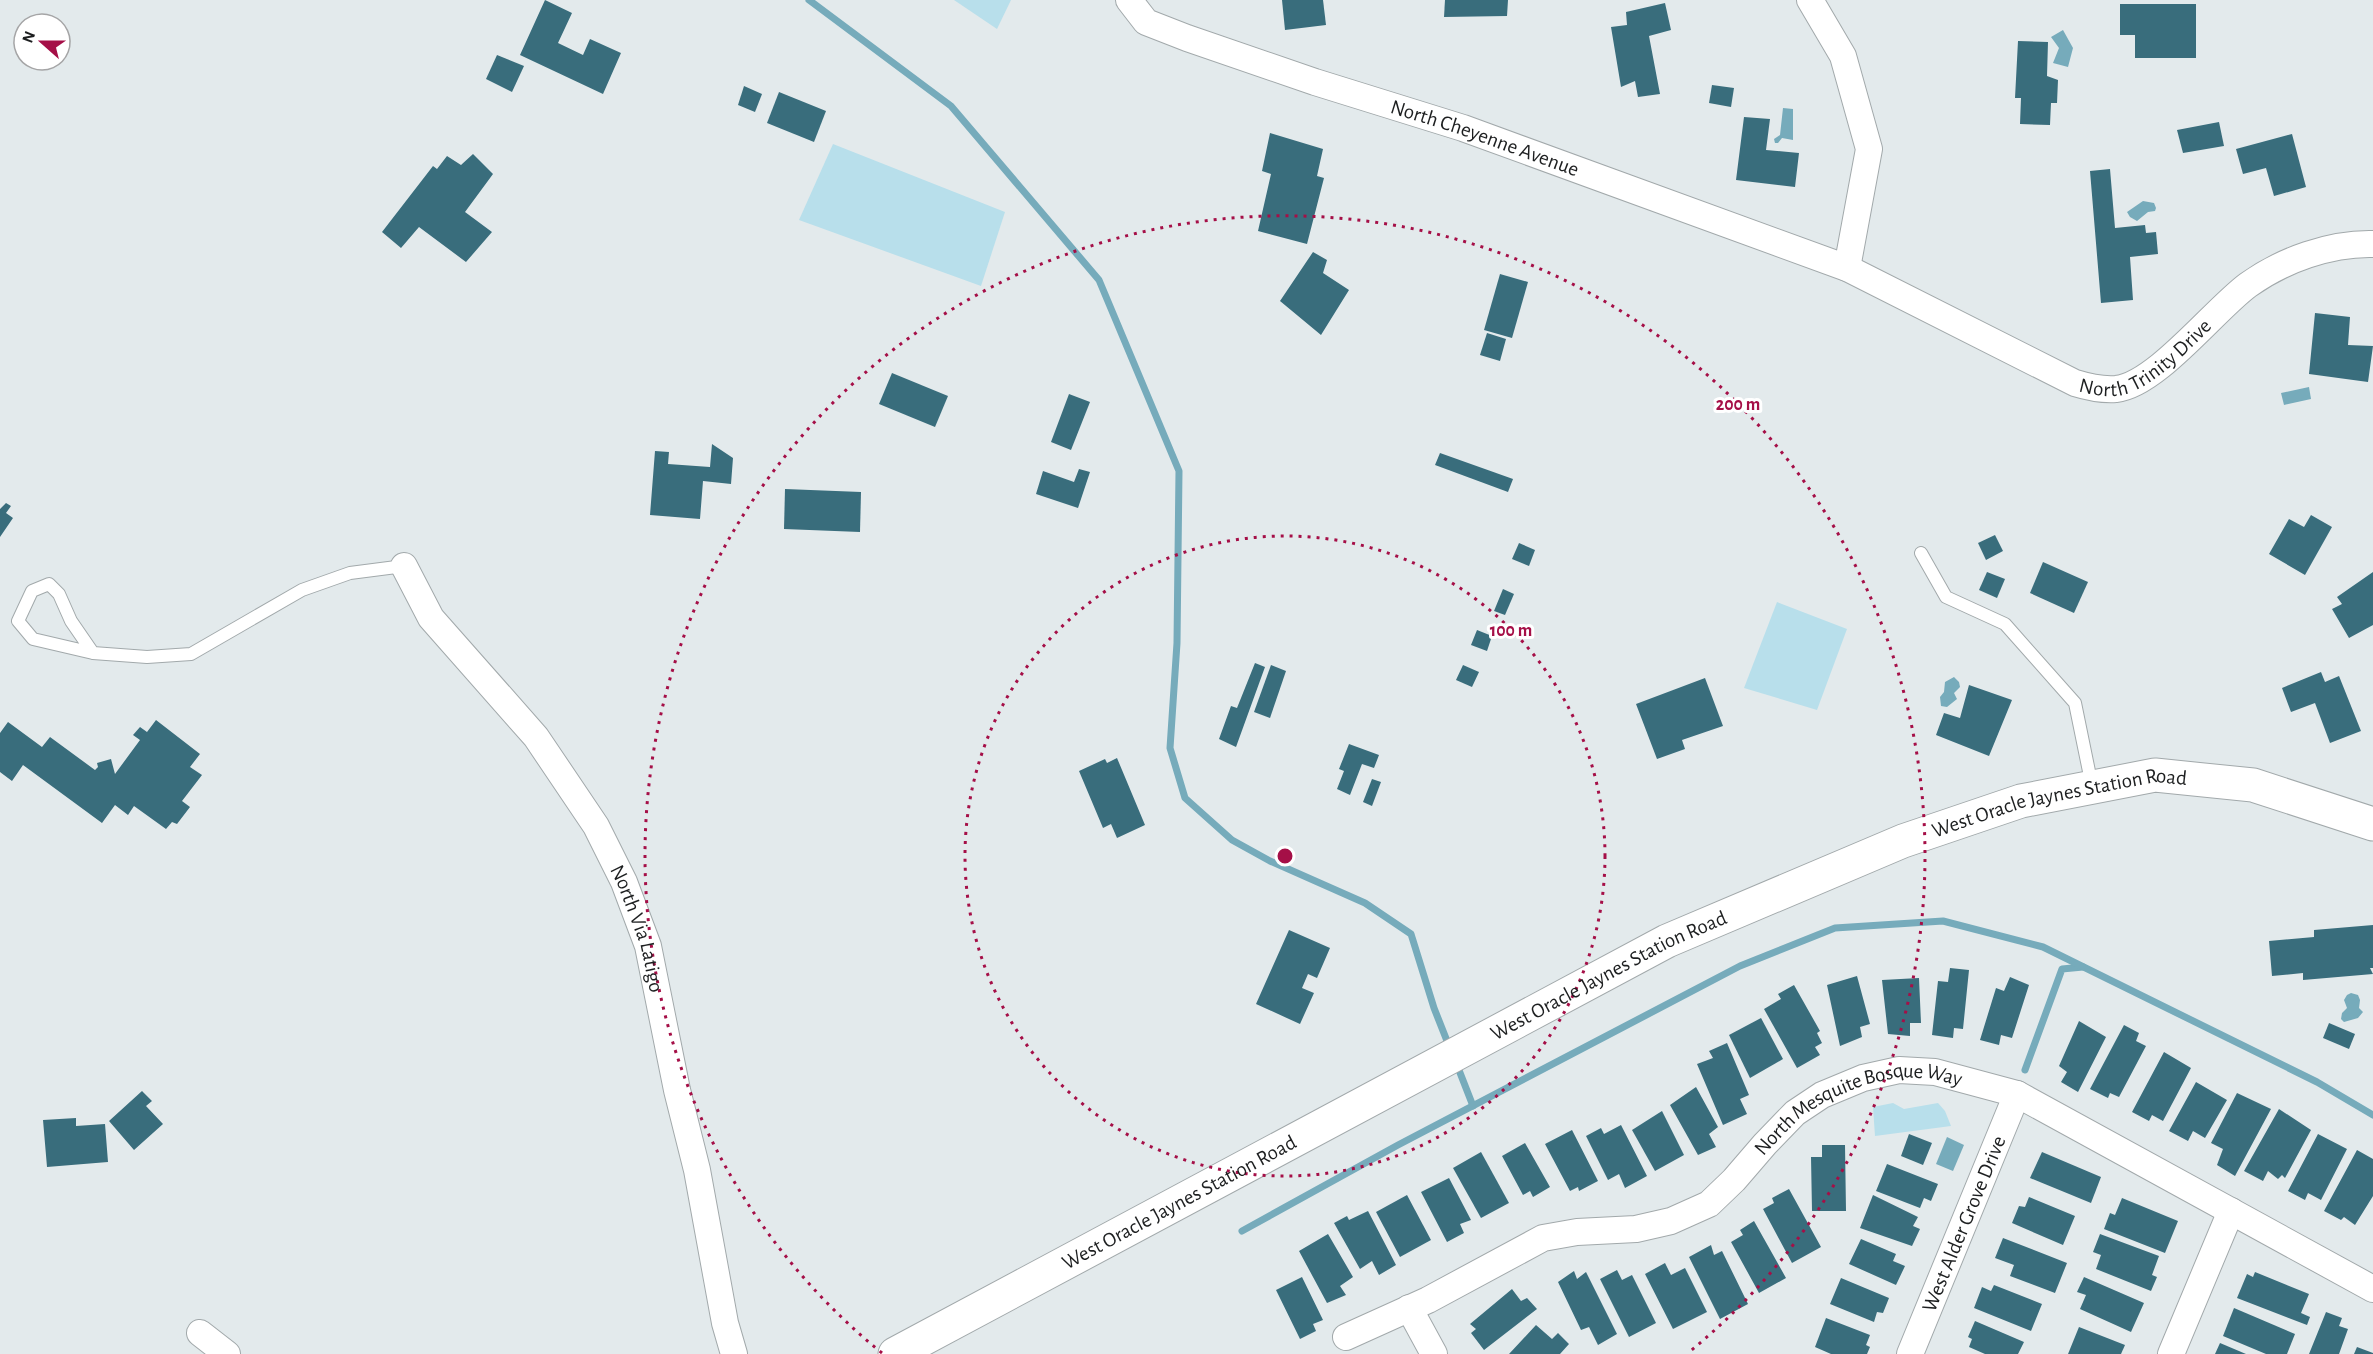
<svg xmlns="http://www.w3.org/2000/svg" width="2373" height="1354" viewBox="0 0 2373 1354" font-family="'Alegreya Sans',sans-serif">
<rect width="100%" height="100%" fill="#e3eaec"/>
<!-- green -->
<g fill="#b8dfeb">
<path d="M954,0H1011L997,29Z"/>
<path d="M833,144L1005,212L981,286L799,220Z"/>
<path d="M1777,602L1847,629L1817,710L1744,688Z"/>
<path d="M1893,1103L1904,1109L1938,1103L1945,1111L1951,1126L1875,1136L1873,1107Z"/>
</g>
<!-- water -->
<g fill="#76abbb">
<path d="M2063,30L2073,48L2068,67L2053,63L2059,48L2051,37Z"/>
<path d="M1783,108L1793,109V140L1782,138L1778,143H1775L1774,139L1780,135Z"/>
<path d="M2143,201L2154,203L2156,208L2155,211L2148,212L2137,221L2130,217L2127,212Z"/>
<path d="M2309,387L2311,399L2284,405L2281,393Z"/>
<path d="M1954,677L1959,682L1960,687L1954,693L1957,699L1947,707L1941,706L1940,697L1944,692L1945,682Z"/>
<path d="M2351,993L2358,995L2360,1000L2359,1008L2363,1012L2358,1018L2344,1022L2341,1019L2342,1013L2347,1008L2344,1000L2347,995Z"/>
<path d="M1947,1137L1964,1145L1953,1171L1936,1164Z"/>
</g>
<g fill="none" stroke-linecap="round" stroke-linejoin="round">
<!-- stream -->
<g stroke="#76abbb" stroke-width="7">
<path d="M809,0L951,106L1099,280L1179,471L1177,643L1170,748L1185,798L1232,840L1270,861L1365,903L1411,934L1434,1008L1449,1046"/>
<path d="M1457,1065L1473,1106"/>
<path d="M2025,1070L2062,969L2083,967"/>
<path d="M1242,1231L1398,1145L1740,966L1835,928L1943,921L2043,947L2317,1082L2373,1115"/>
</g>
</g>
<!-- building -->
<g fill="#396d7c">
<path d="M545,0L572,13L558,43L583,55L590,39L621,53L603,94L520,55Z"/>
<path d="M1282,0H1323L1326,25L1285,30Z"/>
<path d="M1445,0H1508L1507,16L1444,17Z"/>
<path d="M1665,3L1671,30L1649,36L1660,94L1638,97L1635,81L1621,87L1611,27L1627,25L1626,12Z"/>
<path d="M2120,4H2196V58H2135V35H2120Z"/>
<path d="M2018,41L2048,42L2047,76L2058,80L2057,103H2051L2050,125L2020,124L2021,98H2015Z"/>
<path d="M497,55L524,66L512,92L486,79Z"/>
<path d="M1712,85L1734,88L1731,107L1709,103Z"/>
<path d="M744,86L762,94L755,112L738,105Z"/>
<path d="M779,92L826,111L814,142L767,123Z"/>
<path d="M1744,117L1770,119L1766,150L1799,153L1795,187L1736,180Z"/>
<path d="M2219,122L2224,146L2183,153L2177,130Z"/>
<path d="M1270,133L1323,149L1317,176L1324,178L1307,244L1258,231L1271,174L1262,171Z"/>
<path d="M2292,134L2306,187L2274,196L2266,168L2243,174L2236,149Z"/>
<path d="M473,154L493,174L465,212L492,232L466,262L419,227L401,248L382,232L433,166L437,169L447,156L461,165Z"/>
<path d="M2110,169L2115,228L2145,225L2146,233L2156,232L2158,254L2130,257L2133,300L2101,303L2090,171Z"/>
<path d="M1313,252L1327,260L1323,273L1349,290L1321,335L1280,301Z"/>
<path d="M1500,274L1528,282L1512,338L1484,330Z"/>
<path d="M2315,313L2350,317L2348,345L2373,346L2368,382L2309,374Z"/>
<path d="M1487,333L1506,339L1500,361L1480,355Z"/>
<path d="M892,373L948,396L935,427L879,404Z"/>
<path d="M1069,394L1090,402L1071,450L1051,442Z"/>
<path d="M712,444L733,458L731,484L703,481L700,519L650,515L655,451L669,452L668,464L710,467Z"/>
<path d="M1440,453L1513,479L1508,492L1435,465Z"/>
<path d="M1079,469L1090,472L1078,508L1036,494L1043,471L1074,482Z"/>
<path d="M785,489L861,492L860,532L784,529Z"/>
<path d="M6,503L11,506L6,513L13,518L0,537V509Z"/>
<path d="M2311,515L2332,527L2305,575L2269,554L2289,519L2304,527Z"/>
<path d="M1995,535L2003,551L1986,560L1978,543Z"/>
<path d="M1519,543L1535,550L1529,566L1512,559Z"/>
<path d="M2043,562L2088,582L2074,613L2030,593Z"/>
<path d="M1987,572L2005,579L1997,598L1979,590Z"/>
<path d="M2373,572V625L2349,638L2332,609L2342,604L2337,597Z"/>
<path d="M1503,589L1514,594L1505,615L1494,611Z"/>
<path d="M1477,630L1492,636L1487,651L1471,645Z"/>
<path d="M1255,663L1265,667L1236,747L1219,739L1231,706L1237,708Z"/>
<path d="M1271,665L1286,671L1270,718L1254,712Z"/>
<path d="M1463,665L1479,672L1472,687L1456,680Z"/>
<path d="M2321,672L2325,682L2339,676L2361,731L2330,743L2315,703L2291,712L2282,688Z"/>
<path d="M1705,678L1723,726L1682,740L1685,749L1657,759L1636,704Z"/>
<path d="M1969,685L2012,700L1989,756L1936,735L1944,713L1960,718Z"/>
<path d="M156,720L200,754L190,767L202,775L182,801L190,807L177,824L172,822L166,829L134,806L128,815L115,805L102,823L23,765L12,781L0,772V733L8,722L42,747L50,737L95,770L98,767L97,763L111,759L115,774L140,740L133,735L140,727L147,732Z"/>
<path d="M1349,744L1379,755L1374,768L1362,764L1350,795L1337,789L1344,771L1339,769Z"/>
<path d="M1117,758L1145,825L1117,838L1111,824L1103,828L1079,771L1105,759L1107,763Z"/>
<path d="M1372,779L1381,782L1372,806L1363,802Z"/>
<path d="M2373,925V968H2370L2373,974L2303,980V973L2272,976L2269,941L2314,937V930Z"/>
<path d="M1289,930L1330,948L1317,978L1308,974L1302,988L1314,993L1300,1024L1256,1004Z"/>
<path d="M1950,968L1969,970L1963,1029L1954,1028L1953,1038L1932,1035L1938,981L1948,982Z"/>
<path d="M1857,976L1870,1024L1860,1027L1862,1037L1840,1046L1827,985Z"/>
<path d="M2010,977L2029,985L2012,1038L2001,1035L1999,1045L1980,1040L1996,988L2004,991Z"/>
<path d="M1919,978L1921,1023H1910V1036L1888,1034L1882,980Z"/>
<path d="M1794,985L1820,1031L1817,1033L1822,1043L1815,1047L1820,1055L1797,1068L1764,1009L1781,999L1778,994Z"/>
<path d="M1761,1018L1783,1059L1750,1078L1729,1035Z"/>
<path d="M2079,1021L2106,1037L2078,1092L2061,1082L2067,1072L2059,1066Z"/>
<path d="M2329,1023L2355,1034L2349,1049L2323,1038Z"/>
<path d="M2124,1025L2139,1033L2136,1041L2146,1046L2119,1097L2110,1093L2108,1098L2090,1089Z"/>
<path d="M1727,1043L1749,1095L1740,1099L1747,1114L1723,1125L1697,1064L1713,1058L1709,1051Z"/>
<path d="M2164,1052L2191,1068L2163,1121L2152,1115L2149,1121L2132,1112Z"/>
<path d="M2196,1082L2227,1100L2205,1138L2193,1131L2188,1141L2169,1131Z"/>
<path d="M1696,1087L1718,1127L1709,1134L1716,1147L1698,1155L1670,1105Z"/>
<path d="M142,1091L152,1101L146,1106L163,1124L134,1150L109,1121Z"/>
<path d="M2237,1093L2271,1109L2235,1176L2217,1165L2223,1149L2211,1143Z"/>
<path d="M2279,1109L2311,1130L2285,1178L2282,1175L2278,1179L2268,1171L2263,1181L2244,1171Z"/>
<path d="M1662,1111L1684,1155L1655,1171L1632,1130Z"/>
<path d="M76,1118V1126L105,1124L108,1162L47,1167L43,1120Z"/>
<path d="M1621,1125L1647,1176L1625,1188L1619,1174L1608,1180L1586,1136L1601,1128L1604,1134Z"/>
<path d="M1572,1130L1598,1181L1579,1191L1578,1187L1570,1191L1545,1144Z"/>
<path d="M1909,1134L1932,1143L1923,1165L1901,1156Z"/>
<path d="M2318,1134L2347,1149L2321,1200L2308,1193L2305,1200L2288,1191Z"/>
<path d="M1525,1143L1550,1187L1533,1197L1530,1191L1523,1195L1502,1156Z"/>
<path d="M1822,1145H1845L1846,1211H1812L1811,1157H1822Z"/>
<path d="M2357,1150L2373,1159V1196L2355,1225L2344,1217L2341,1220L2324,1211Z"/>
<path d="M1481,1152L1509,1203L1481,1218L1453,1168Z"/>
<path d="M2042,1152L2101,1177L2091,1203L2030,1178Z"/>
<path d="M1887,1164L1938,1184L1931,1201L1924,1198L1920,1208L1876,1191Z"/>
<path d="M1449,1178L1471,1220L1460,1224L1464,1233L1447,1242L1421,1192Z"/>
<path d="M1789,1189L1821,1247L1792,1263L1763,1209L1774,1203L1772,1198Z"/>
<path d="M1407,1195L1431,1240L1400,1257L1376,1212Z"/>
<path d="M1873,1195L1918,1217L1913,1226L1920,1229L1912,1246L1860,1228Z"/>
<path d="M2029,1197L2075,1216L2063,1245L2012,1223L2019,1206L2025,1207Z"/>
<path d="M2122,1198L2178,1221L2165,1253L2104,1229L2110,1213L2115,1215Z"/>
<path d="M1368,1211L1396,1265L1379,1275L1372,1261L1360,1269L1334,1223L1347,1216L1349,1220Z"/>
<path d="M1754,1221L1786,1278L1759,1293L1731,1242L1743,1235L1740,1230Z"/>
<path d="M1328,1234L1353,1277L1340,1286L1346,1295L1327,1303L1299,1251Z"/>
<path d="M2100,1234L2159,1256L2152,1275L2157,1277L2151,1291L2096,1269L2101,1255L2093,1252Z"/>
<path d="M2003,1238L2067,1263L2055,1293L2010,1276L2014,1265L1995,1258Z"/>
<path d="M1861,1239L1896,1254L1893,1261L1905,1266L1896,1285L1849,1264Z"/>
<path d="M1711,1245L1714,1255L1722,1251L1748,1304L1720,1319L1689,1257Z"/>
<path d="M1665,1263L1671,1275L1685,1268L1707,1312L1673,1329L1645,1274Z"/>
<path d="M1617,1270L1622,1280L1632,1275L1656,1323L1629,1337L1600,1279Z"/>
<path d="M1574,1271L1577,1279L1586,1272L1617,1334L1598,1345L1589,1327L1581,1330L1558,1282Z"/>
<path d="M2255,1272L2309,1294L2301,1313L2310,1317L2307,1325L2237,1298L2247,1274L2253,1277Z"/>
<path d="M1302,1277L1323,1320L1313,1324L1316,1331L1300,1339L1276,1290Z"/>
<path d="M2084,1277L2144,1303L2131,1332L2080,1309L2086,1295L2077,1292Z"/>
<path d="M1841,1278L1889,1298L1883,1313L1877,1312L1874,1322L1830,1304Z"/>
<path d="M1994,1285L2042,1304L2031,1331L1974,1308L1982,1287L1991,1291Z"/>
<path d="M1512,1289L1521,1301L1527,1298L1537,1309L1484,1350L1471,1333L1476,1329L1470,1324Z"/>
<path d="M2234,1308L2295,1334L2287,1354H2266L2223,1336Z"/>
<path d="M2326,1312L2342,1318L2339,1326L2348,1329L2339,1354H2309Z"/>
<path d="M1826,1318L1870,1335L1866,1345L1870,1347L1867,1354H1831L1815,1347Z"/>
<path d="M1975,1321L2024,1342L2018,1354H1985L1969,1347L1972,1339L1968,1337Z"/>
<path d="M1536,1325L1552,1339L1558,1333L1569,1344L1560,1354H1509Z"/>
<path d="M2079,1327L2125,1345L2121,1354H2068Z"/>
<path d="M2220,1343L2246,1354H2215Z"/>
<path d="M2357,1347L2373,1353V1354H2354Z"/>
</g>
<g fill="none" stroke-linecap="round" stroke-linejoin="round">
<!-- lane casing -->
<g stroke="#a2a9ab" stroke-width="14">
<g id="lane">
<path d="M1921,553L1946,597L2005,624L2075,703L2092,786"/>
<path d="M93,653L71,621L59,594L49,584L32,591L18,621L33,639L93,653L147,657L191,654L302,590L350,573L404,566"/>
</g>
</g>
<!-- street casing -->
<g stroke="#a2a9ab" stroke-width="28">
<g id="street">
<path id="s1" d="M1129,0L1146,22L1187,38L1315,82L1463,128L1847,268L2075,383C2088,387 2102,390 2116,389C2156,385 2214,310 2248,285C2283,260 2330,243 2373,244"/>
<path d="M1810,0L1843,56L1869,149L1847,268"/>
<path id="s2" d="M404,566L431,618L536,737L596,826L624,882L648,946L677,1090L697,1170L725,1323L734,1354"/>
<path d="M1409,1308L1434,1354"/>
<path d="M200,1333L227,1354"/>
<path id="s3" d="M1346,1337L1428,1300L1543,1238L1577,1232L1636,1229L1671,1221L1709,1204L1734,1180L1765,1144L1795,1113L1822,1095L1863,1078L1899,1070L1935,1072L2017,1094L2373,1289"/>
<path id="s4" d="M1910,1354L2017,1094"/>
<path d="M2171,1354L2231,1211"/>
</g>
</g>
<!-- secondary casing -->
<g stroke="#a2a9ab" stroke-width="35">
<g id="secondary">
<path id="s5" d="M895,1354L1667,941L1903,841L2021,801L2155,775L2253,785L2373,824"/>
</g>
</g>
<!-- lane -->
<use href="#lane" stroke="#fff" stroke-width="12"/>
<!-- street -->
<use href="#street" stroke="#fff" stroke-width="26"/>
<!-- secondary -->
<use href="#secondary" stroke="#fff" stroke-width="33"/>
</g>
<!-- distance rings -->
<g fill="none" stroke="#a50f47" stroke-width="3" stroke-dasharray="3 6">
<circle cx="1285" cy="856" r="320"/>
<path d="M882 1353A640 640 0 1 1 1688 1353"/>
</g>
<g text-anchor="middle" stroke-width="6" stroke-linejoin="round" paint-order="stroke">
<!-- street labels -->
<g font-size="21" fill="#1d1f20" stroke="#fff">
<text dy="7" stroke="none"><textPath href="#s1" startOffset="386">North Cheyenne Avenue</textPath></text>
<text dy="7" stroke="none"><textPath href="#s1" startOffset="1107">North Trinity Drive</textPath></text>
<text dy="7" stroke="none"><textPath href="#s5" startOffset="1294">West Oracle Jaynes Station Road</textPath></text>
<text dy="7" stroke="none"><textPath href="#s2" startOffset="436">North Via Latigo</textPath></text>
<text dy="7" stroke="none"><textPath href="#s5" startOffset="808">West Oracle Jaynes Station Road</textPath></text>
<text dy="7" stroke="none"><textPath href="#s3" startOffset="579">North Mesquite Bosque Way</textPath></text>
<text dy="7" stroke="none"><textPath href="#s5" startOffset="322">West Oracle Jaynes Station Road</textPath></text>
<text dy="7" stroke="none"><textPath href="#s4" startOffset="141">West Alder Grove Drive</textPath></text>
</g>
</g>
<circle cx="1285" cy="856" r="9" fill="#a50f47" stroke="#fff" stroke-width="3"/>
<g font-size="18" text-anchor="middle" font-weight="bold" fill="#a50f47" stroke="#fff" stroke-width="6" stroke-linejoin="round" paint-order="stroke">
<text x="1738" y="410">200 m</text>
<text x="1511" y="636">100 m</text>
</g>
<!-- north arrow -->
<g transform="translate(42 42) rotate(291)"><circle r="28" fill="#ffffff" stroke="#a5a5a6" stroke-width="1.5"/>
<path d="M0-4.5L10 22L0 15L-10 22Z" fill="#a50f47"/>
<text y="-9" font-size="16" font-weight="bold" text-anchor="middle" fill="#1d1f20">N</text>
</g>
</svg>
